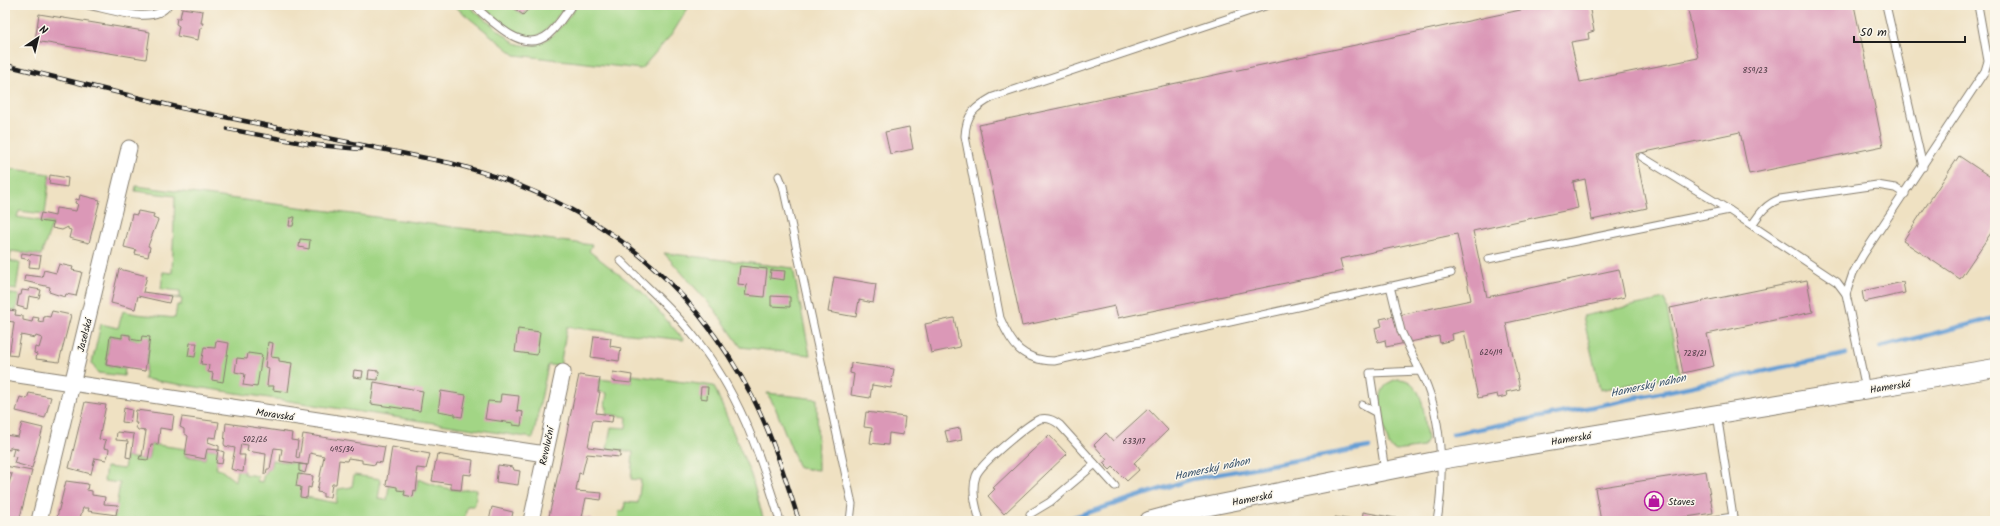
<svg xmlns="http://www.w3.org/2000/svg" width="2000" height="526" viewBox="0 0 2000 526" font-family="Kalam,sans-serif">
<rect width="100%" height="100%" fill="#fbf7ec"/>
<filter id="ink" filterUnits="userSpaceOnUse"><feTurbulence type="fractalNoise" baseFrequency=".025" numOctaves="2"/><feDisplacementMap in="SourceGraphic" scale="8" xChannelSelector="R" yChannelSelector="G"/><feConvolveMatrix kernelMatrix="1 2 1 2 8 2 1 2 1" color-interpolation-filters="sRGB"/></filter>
<filter id="wash" filterUnits="userSpaceOnUse"><feTurbulence type="fractalNoise" baseFrequency=".012" numOctaves="4" result="noise"/><feDisplacementMap in="SourceGraphic" scale="16" xChannelSelector="R" yChannelSelector="G"/><feGaussianBlur stdDeviation="0.9" result="paint"/><feColorMatrix in="noise" values="0 0 0 0 0 0 0 0 0 0 0 0 0 0 0 0 0 1.4 0 .05"/><feComposite in="paint" operator="in"/></filter>
<g filter="url(#wash)">
<rect width="100%" height="100%" fill="#efe1c2"/>
<!-- green -->
<g fill="#a2d585" stroke="#5f7850">
<path d="M453,5H467L515,43C545,54 561,26 578,5H690L672,34L641,69L515,55Z"/>
<path d="M481,5H510L523,15L532,5H566C559,14 552,26 542,33C521,47 497,17 481,5Z"/>
<path d="M5,168L50,174L45,214L19,211L17,217L53,223L41,255L11,251L10,261L20,263L16,290L5,288Z"/>
<path d="M136,186L592,245L589,251L642,292L684,340L567,327L560,366L548,365L533,438L144,379L150,337L141,341L130,339V335L123,334L122,338L110,336L106,365L125,368L124,376L98,373L92,363L101,324L118,328L123,311L136,314L175,318L177,305H181L182,299L170,297L180,298V291L161,289L163,272L172,273L175,196L135,191Z"/>
<path d="M664,253L793,268L810,355L741,347L715,310Z"/>
<path d="M5,293L19,295L16,311L9,310L7,321H5Z"/>
<path d="M1665,299L1680,375L1600,390L1583,316Z"/>
<path d="M632,375L714,386L751,475L764,521H609V520L618,521L619,510L624,511L625,502L638,503L641,480L631,479L633,452L607,449L611,427L626,428L627,417L606,414L607,407L605,406L607,393L598,392L600,379L631,383Z"/>
<path d="M1398,379C1426,379 1424,420 1427,440L1423,447L1396,451L1389,446C1385,426 1367,386 1398,379Z"/>
<path d="M767,393L817,399L818,470L799,468L775,407Z"/>
<path d="M151,444L186,449L185,456L205,459L207,449L219,450L216,469L221,470L235,481L237,470L244,471V474L258,476L257,481L262,482L264,474H266L267,469H270L272,460L300,464L298,485L302,486L301,496L336,503L338,489L352,487L354,475L381,479L378,499L387,500L389,485L406,486L404,495L416,491L418,479C430,484 445,489 458,490C466,491 469,488 477,490L475,504L474,506H467L464,521H114L120,483L104,481L106,467L124,469L126,457L148,460Z"/>
</g>
<g fill="none" stroke-linecap="round" stroke-linejoin="round">
<!-- stream -->
<g stroke="#659ed4" stroke-width="4.5">
<path d="M1880,347L1995,318"/>
<path d="M1453,434L1602,405L1846,354"/>
<path d="M1062,521L1192,479L1369,447"/>
</g>
</g>
<g id="blocks">
<!-- building -->
<g fill="#db98b7">
<path d="M510,5H532L523,15Z"/>
<path d="M1544,5H1589L1594,31L1588,33L1589,39L1571,42L1580,82L1698,58L1687,5H1854L1883,146L1749,174L1740,132L1636,154L1647,208L1592,220L1585,179L1573,182L1578,208L1473,231L1487,297L1619,269L1625,297L1506,323L1520,389L1506,392L1507,396L1498,398L1497,394L1478,398L1464,331L1452,334L1453,340L1440,343L1439,336L1386,347L1385,340L1378,342L1375,328L1382,326L1380,319L1471,300L1457,234L1340,259L1343,271L1118,318L1115,306L1022,326L979,125Z"/>
<path d="M182,8L203,11L201,23H203L202,28H200L198,40L177,36L179,26L176,24L177,18H180Z"/>
<path d="M39,14L150,32L146,59L35,41Z"/>
<path d="M909,127L913,149L890,154L885,132Z"/>
<path d="M1959,156L1995,180V227L1960,279L1903,241Z"/>
<path d="M50,175L68,178L67,187L49,184Z"/>
<path d="M80,195L100,200L89,243L69,238L71,230L68,229V227L62,230L52,228L53,223L39,221L41,213L55,216L56,208L76,211L78,204L75,203L76,199L79,200Z"/>
<path d="M138,211L154,214L153,218L158,220L148,246L150,247L148,257L135,254L136,250L124,247L132,214L137,215Z"/>
<path d="M293,217H295L293,226H289L290,218H292Z"/>
<path d="M300,239L310,240L309,249L299,247Z"/>
<path d="M22,253L41,256L39,268L29,267L30,260L21,258Z"/>
<path d="M59,264L73,267L72,270L82,272L76,296L66,294L65,297L55,294L49,292L50,287L24,281L25,275L42,277L44,270L56,273Z"/>
<path d="M740,266L767,269L764,297L745,295L747,285L738,284Z"/>
<path d="M119,269L147,276L143,292L171,296L169,303L138,296L135,309L111,303Z"/>
<path d="M771,270L785,271L784,280L770,278Z"/>
<path d="M834,277L876,284L873,303L859,300L856,317L828,312Z"/>
<path d="M1807,280L1813,312L1707,334L1714,366L1683,373L1670,308Z"/>
<path d="M1903,282L1905,293L1864,302L1862,291Z"/>
<path d="M30,288L41,290L39,298L29,296L27,309L17,306L19,295H21L22,290L29,291Z"/>
<path d="M771,296L790,297V307L771,306Z"/>
<path d="M9,310L16,311L15,315L23,316V320L32,322L33,317L39,318L38,321L43,322L44,316L50,317L52,311L71,315L59,362L36,359L37,354L34,353L35,347L39,348L42,338L36,336L35,338L21,335L17,356L9,355L14,324V322L7,321Z"/>
<path d="M954,318L960,347L931,353L925,324Z"/>
<path d="M518,329L540,332L537,355L515,352Z"/>
<path d="M122,334L130,335V339L141,341L142,336L150,337L145,371L106,365L110,336L122,338Z"/>
<path d="M594,336L611,338L610,346L621,348L619,361L591,357Z"/>
<path d="M216,341L229,343L223,382L212,380L213,373L208,372L209,365L201,364L204,347L215,348Z"/>
<path d="M268,342L273,343L271,357L279,358V361L292,363L288,392L273,390L274,386H267L269,368L265,367Z"/>
<path d="M190,343H197L195,357L188,356Z"/>
<path d="M248,353L262,355L257,387L243,385L245,374L235,372L237,358L247,359Z"/>
<path d="M851,363L894,369L891,388L872,385L870,398L851,395L854,374L850,373Z"/>
<path d="M354,370L363,371L362,378L353,377Z"/>
<path d="M369,370L379,371L378,380L368,379Z"/>
<path d="M613,372L632,375L631,383L612,381Z"/>
<path d="M579,375L600,378L598,392H600L596,413L613,415L612,422L593,420L588,447L620,451V457L587,454L582,474L579,473L576,491L602,493L601,500L586,498L582,517L591,518V521H548Z"/>
<path d="M374,382L423,391L420,411L371,404Z"/>
<path d="M701,387H708L707,399L700,398Z"/>
<path d="M441,391L466,395L462,417L455,416V414L438,411Z"/>
<path d="M29,393L51,397L45,418L16,411L20,397L27,399Z"/>
<path d="M501,394L519,396L517,411L523,412L521,426L513,425V423L485,419L488,401L500,402Z"/>
<path d="M85,402L106,405L99,439L106,440L104,448L109,449L108,455L106,460L95,458L91,474L69,468Z"/>
<path d="M124,408L132,410L130,423L122,422Z"/>
<path d="M1148,409L1168,430L1134,463L1139,470L1127,481L1113,467L1110,470L1103,463L1107,460L1094,445L1106,433L1113,441Z"/>
<path d="M136,410L174,415L172,430L160,428L158,445L151,444L148,460L139,459L140,456H142L146,431L138,430L136,427L137,423H135Z"/>
<path d="M866,412L905,417L903,435L889,433L888,445L870,443L872,428L864,427Z"/>
<path d="M182,417L219,422L216,438L209,437L208,442L219,446V450L207,449L205,459L185,455L188,436L184,433V429L180,427Z"/>
<path d="M22,423L43,428L32,468L14,463L16,457L12,456L14,449L17,450V448L10,447V450L5,449V435L18,437Z"/>
<path d="M226,423L292,433L291,440L298,441L296,457L299,458L303,434L385,447L382,463L376,462L375,465L362,463V460L348,458L347,461L339,460L336,484H332L330,497H323V493L317,492L324,456L310,453L308,465L280,461L282,449L274,448L270,469H267L266,474H264L266,454L247,451L248,445L241,444L239,455H245L243,472L231,469L235,448L225,446L224,444Z"/>
<path d="M960,428L962,440L948,443L945,431Z"/>
<path d="M117,432L134,434L131,458L126,457L128,441L116,440Z"/>
<path d="M1049,435L1067,454L1004,514L988,496L995,489L993,488Z"/>
<path d="M392,447L430,454L426,469L417,468L416,474H418L416,491L414,490L413,497L404,495L405,491L397,490V487L386,485Z"/>
<path d="M218,450L224,452L222,464L216,463Z"/>
<path d="M437,454L473,460L471,475L463,474L461,490L451,489V484L432,481Z"/>
<path d="M299,464L307,465L305,473L299,471Z"/>
<path d="M498,465L513,467L514,470L520,471L518,485L496,482Z"/>
<path d="M5,466L32,471L19,521H5V496L12,474L5,473Z"/>
<path d="M1706,471L1713,513L1659,521H1601L1595,488Z"/>
<path d="M298,474L313,476L311,488L308,487L307,498L300,497L301,487L296,486Z"/>
<path d="M66,481L88,484L87,490L92,491V495L105,497L104,504L118,505L116,515L88,511L89,508H83L79,521H56Z"/>
<path d="M492,507L513,512L511,521H489Z"/>
<path d="M1363,512L1406,520V521H1362Z"/>
<path d="M1335,517L1353,520V521H1335Z"/>
</g>
</g>
</g>
<g filter="url(#ink)">
<use href="#blocks" fill-opacity="0" stroke="#867e6f" stroke-width="1"/>
<g fill="none" stroke-linecap="round" stroke-linejoin="round">
<!-- service casing -->
<g stroke="#867e6f" stroke-width="9">
<g id="service">
<path d="M88,5C109,9 155,26 168,5"/>
<path d="M473,5C493,21 523,56 549,34C558,26 565,14 572,5"/>
<path d="M1268,5L993,97C975,107 966,114 965,136L1000,318C1012,346 1022,360 1054,361L1451,273"/>
<path d="M1886,5L1923,167"/>
<path d="M1642,157L1729,210L1837,282L1846,294L1866,389"/>
<path d="M779,176L783,186L852,504L850,521"/>
<path d="M1752,225C1760,213 1766,204 1780,199L1877,185L1895,188L1905,194"/>
<path d="M1488,259L1729,210"/>
<path d="M620,260C644,285 671,307 692,334C738,390 760,453 780,521"/>
<path d="M1390,286L1401,331L1420,371"/>
<path d="M1846,294L1853,273L1863,255L1985,71L1988,61L1978,5"/>
<path d="M1362,405L1375,412"/>
<path d="M1385,471L1370,373L1420,371C1442,411 1445,476 1437,521"/>
<path d="M1030,514L1050,502L1095,464"/>
<path d="M980,521C976,507 971,490 976,476C980,464 1028,424 1040,419C1048,417 1054,420 1060,425L1115,486"/>
<path d="M1707,521L1733,517L1717,414"/>
</g>
</g>
<!-- minor casing -->
<g stroke="#867e6f" stroke-width="17">
<g id="minor">
<path d="M5,373L545,454"/>
<path d="M39,521L129,148"/>
<path d="M531,521L563,372"/>
</g>
</g>
<!-- tertiary casing -->
<g stroke="#867e6f" stroke-width="20">
<path id="tertiary" d="M1149,521L1190,510L1440,460L1995,368"/>
</g>
<!-- service -->
<use href="#service" stroke="#fff" stroke-width="7"/>
<!-- minor -->
<use href="#minor" stroke="#fff" stroke-width="15"/>
<!-- tertiary -->
<use href="#tertiary" stroke="#fff" stroke-width="18"/>
<!-- rail casing -->
<g stroke="#1c1c1c" stroke-width="4.5">
<g id="rail">
<path d="M5,65L181,108L450,163C589,199 688,272 754,400C773,438 786,480 799,521"/>
<path d="M228,129L308,144L360,149"/>
</g>
</g>
<!-- rail -->
<use href="#rail" stroke="#fbf7ec" stroke-width="3" stroke-dasharray="9" stroke-linecap="butt"/>
</g>
</g>
<!-- icons -->
<defs>
<g id="shop-ring" transform="scale(1)"><circle r="9.5" fill="#fbf7ec" stroke="#b5179e" stroke-width="1.5"/><path d="M-5-2.5h2.3a2.7 3.5 0 0 1 5.4 0H5L5.5 6h-11ZM-1.5-2.5h3a1.5 2.3 0 0 0-3 0Z" fill="#b5179e"/></g>
</defs>
<g fill-rule="evenodd">
<use href="#shop-ring" x="1654" y="501"/>
</g>
<g text-anchor="middle" stroke-width="3" stroke-linejoin="round" paint-order="stroke">
<!-- number labels -->
<g font-size="8" fill="#4c3b43">
<text x="1755" y="73">859/23</text>
<text x="1491" y="355">624/19</text>
<text x="1695" y="356">728/21</text>
<text x="255" y="442">502/26</text>
<text x="1134" y="444">633/17</text>
<text x="342" y="452">495/34</text>
</g>
<!-- street labels -->
<g font-size="10" fill="#1c1c1c" stroke="#fbf7ec">
<text transform="translate(84 335) rotate(-76)" y="4">Jaselská</text>
<text transform="translate(1890 386) rotate(-9)" y="4">Hamerská</text>
<text transform="translate(275 414) rotate(8)" y="4">Moravská</text>
<text transform="translate(1571 438) rotate(-9)" y="4">Hamerská</text>
<text transform="translate(546 446) rotate(-78)" y="4">Revoluční</text>
<text transform="translate(1252 498) rotate(-11)" y="4">Hamerská</text>
</g>
<!-- poi labels -->
<g font-size="10" fill="#1c1c1c" stroke="#fbf7ec" text-anchor="start">
<text x="1668" y="505">Staves</text>
</g>
<!-- water labels -->
<g font-size="11" font-style="italic" fill="#3d566f" stroke="#fbf7ec">
<text transform="translate(1648 385) rotate(-12)" y="4">Hamerský náhon</text>
<text transform="translate(1212 468) rotate(-12)" y="4">Hamerský náhon</text>
</g>
</g>
<!-- margin -->
<rect width="2000" height="526" fill="none" stroke="#fbf7ec" stroke-width="20"/>
<!-- north arrow -->
<g transform="translate(38 38) rotate(35)" stroke="#fbf7ec" stroke-width="3" paint-order="stroke">
<path d="M0-3L7 15L0 10L-7 15Z" fill="#1c1c1c"/>
<text y="-6" font-size="11" font-weight="bold" text-anchor="middle" fill="#1c1c1c">N</text>
</g>
<!-- scale -->
<path d="M1854 36v6h111v-6" fill="none" stroke="#1c1c1c" stroke-width="2"/>
<text x="1860" y="36" font-size="12" fill="#1c1c1c" stroke="#fbf7ec" stroke-width="3" paint-order="stroke">50 m</text>
</svg>
